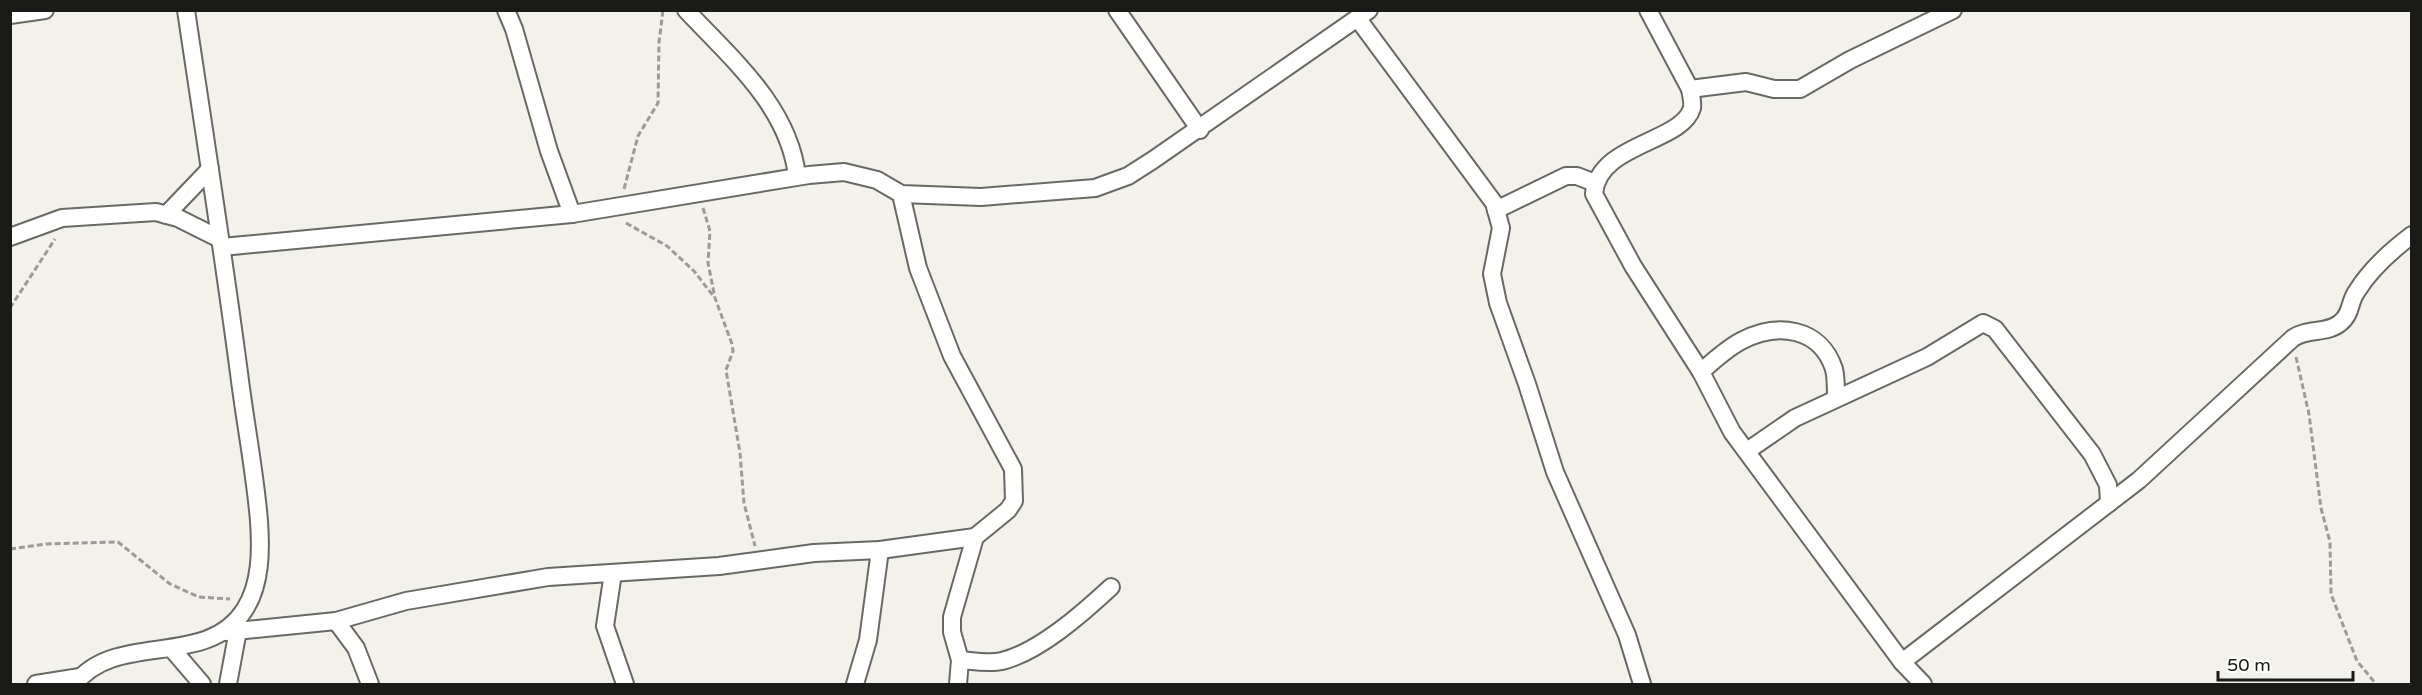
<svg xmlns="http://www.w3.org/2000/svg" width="2422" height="695" viewBox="0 0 2422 695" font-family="'Varela Round',sans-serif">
<rect width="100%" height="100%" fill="#f2f1ec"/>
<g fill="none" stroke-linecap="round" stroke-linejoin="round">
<!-- minor casing -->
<g stroke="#696964" stroke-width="20">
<g id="minor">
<path d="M506,10L514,29L549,151L572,214"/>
<path d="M686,10C732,59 789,107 797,176"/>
<path d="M1117,10L1200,130"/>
<path d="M1648,10L1690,89L1746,82L1774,89H1800L1850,60L1953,10"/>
<path d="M10,15L45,10"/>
<path d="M1358,19L1494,203L1501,228L1492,274L1498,303L1527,384L1555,472L1627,635L1642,684"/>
<path d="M1690,89C1691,95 1693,102 1692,108C1682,143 1598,143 1594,194L1633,266L1701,372L1732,432L1902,662L1923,684"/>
<path d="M901,194L918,268L952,356L1013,469L1014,501L1008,510L975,537L952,617V632L960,660L958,684"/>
<path d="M1496,210L1566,176H1577L1595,183"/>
<path d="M166,215L210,169"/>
<path d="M10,237L62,218L156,212L178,218L220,239"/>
<path d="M222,247L572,214L809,175L844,172L877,180L901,194L981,197L1095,188L1128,176L1153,160L1369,10"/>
<path d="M1701,372C1713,361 1726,349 1741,341C1777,322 1820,327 1834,369C1836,377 1836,388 1836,397"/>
<path d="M1747,451L1795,418L1927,357L1983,323L1995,329L2092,454L2108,485L2109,503"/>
<path d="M613,573L605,626L625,684"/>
<path d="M336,621L356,648L370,684"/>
<path d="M226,632L336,621L406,601L548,577L719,566L814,553L880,550L975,537"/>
<path d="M172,649L202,684"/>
<path d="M960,660C973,661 989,664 1002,661C1039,652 1083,613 1111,587"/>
<path d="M1902,662L2139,480L2293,338C2307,328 2327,334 2340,323C2352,314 2349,301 2357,291C2370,270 2392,250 2412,235"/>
<path d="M36,684L80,677"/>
<path d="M75,684C116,630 207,670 245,609C261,584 261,550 259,521C255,472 245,422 239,373C223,252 204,131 186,10"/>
<path d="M228,684L238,630"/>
<path d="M855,684L868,640L880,550"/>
</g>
</g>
<!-- path -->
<g stroke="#9c9b97" stroke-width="3" stroke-dasharray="6 3" stroke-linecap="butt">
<path d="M624,189L638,136L658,103L659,42L663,10"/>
<path d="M703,208L710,231L708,263L715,298L732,344L733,351L726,370L740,453L744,503L755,546"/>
<path d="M626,223L667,246L694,271L714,297"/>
<path d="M10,308L55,239"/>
<path d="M2296,357L2309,414L2321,508L2330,542L2331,594L2357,661L2376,684"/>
<path d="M10,549L46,544L118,542L170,584L199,597L230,599"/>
</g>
<!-- minor -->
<use href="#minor" stroke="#fff" stroke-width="16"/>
</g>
<!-- border -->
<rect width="2422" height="695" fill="none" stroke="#1a1a18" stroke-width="24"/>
<!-- scale -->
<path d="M2218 671v9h135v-9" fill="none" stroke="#1a1a18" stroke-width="3"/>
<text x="2227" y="671" font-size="18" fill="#1a1a18" stroke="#fffff9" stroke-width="4.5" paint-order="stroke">50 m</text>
</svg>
